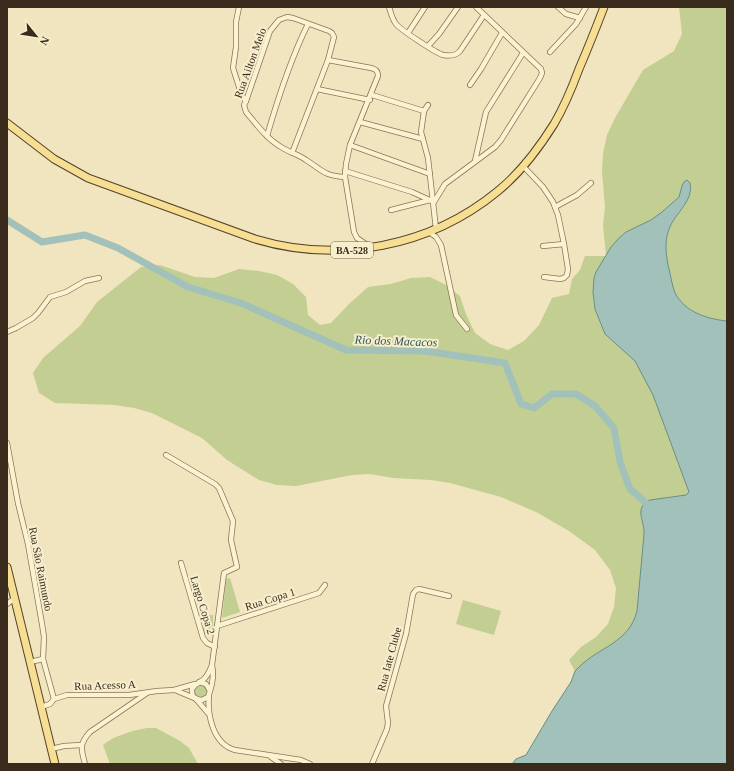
<svg xmlns="http://www.w3.org/2000/svg" width="734" height="771" viewBox="0 0 734 771" font-family="Georgia,serif">
<rect width="100%" height="100%" fill="#f0e5be"/>
<!-- green -->
<g fill="#c2ce92">
<path d="M679,7H727V329L709,449L644,613L525,764H512L516,759L526,755L552,711L571,682L575,671L569,660L581,647L596,637L608,624L614,607L616,588L610,570L595,550L569,531L536,512L501,497L450,483L431,480L393,478L370,474L352,475L296,486L277,485L259,480L227,460L202,438L152,413L134,408L115,405L55,403L39,393L33,373L43,358L80,326L97,302L141,267L160,265L195,277L214,278L239,269L259,271L277,275L293,284L306,297L308,315L320,325L331,323L349,304L368,287L391,284L411,278L430,277L446,285L460,296L466,314L475,333L490,344L508,350L524,341L539,325L552,298L569,294L572,279L580,270L585,256H606L603,225L605,207L602,171L603,153L607,135L615,118L643,70L674,51L682,34Z"/>
<path d="M230,578L240,612L222,618L226,579Z"/>
<path d="M463,600L501,611L494,635L456,624Z"/>
<path d="M204,615H213V634H203Z"/>
<path d="M203,684L208,689L207,696L200,699L194,695C194,686 195,686 203,684Z"/>
<path d="M147,728H156L180,741L189,748L198,764H110L103,745C113,736 134,730 147,728Z"/>
</g>
<!-- water -->
<path fill="#a2c1ba" stroke="#698f89" d="M687,180L690,183C694,201 675,213 669,229C664,242 666,256 669,269C671,277 672,285 675,293C685,312 707,319 727,321V764H512L516,759L526,755L552,711L571,682L575,671L579,667C599,647 629,643 637,611L644,534C645,521 633,508 650,500L686,495L689,492L653,395L635,361L605,334L595,309L593,292L594,278L596,272L611,247L619,238L626,232L651,220L662,212L679,197L682,186L684,182Z"/>
<g fill="none" stroke-linecap="round" stroke-linejoin="round">
<!-- river -->
<path stroke="#a2c1ba" stroke-width="7" d="M7,220L42,242L85,235L118,248L188,287L241,303L346,350L425,351L505,363L521,404L534,408L552,394H576L595,406L614,428L620,462L630,489L645,502"/>
<!-- street casing -->
<g stroke="#897556" stroke-width="6">
<g id="street">
<path d="M239,7L236,22V47L233,68L242,96L246,101"/>
<path d="M389,7C391,13 392,19 396,24C401,30 436,53 443,55C449,56 456,56 460,51L484,15"/>
<path d="M558,7L566,14L580,18"/>
<path d="M408,33L425,7"/>
<path d="M428,46L439,34L458,7"/>
<path d="M550,52L576,24L586,7"/>
<path d="M328,60L371,68C376,69 378,71 378,76L350,145L346,164L345,177L354,232L357,238L370,247"/>
<path d="M470,85L481,69L502,33"/>
<path d="M317,89L370,100"/>
<path d="M372,95L424,111"/>
<path d="M428,105L424,111L421,132L428,158L436,229"/>
<path d="M360,122L423,139"/>
<path d="M267,136C278,98 290,60 308,24"/>
<path d="M350,145L430,174"/>
<path d="M292,153L328,60L334,37L332,33L329,31L293,18L287,17L279,20L270,31L246,101L244,105L246,112C257,125 267,139 281,147C289,152 299,155 306,160C322,170 324,176 345,177"/>
<path d="M475,161L486,112L523,53"/>
<path d="M523,166L543,187L553,202L558,215L564,244L568,269L567,275L564,278L560,279L544,277"/>
<path d="M345,171L412,192L434,202L445,184L495,147L501,140L540,78L542,73L541,69L476,7"/>
<path d="M555,207L577,195L591,183"/>
<path d="M391,210L430,200"/>
<path d="M429,232L436,237L441,245L456,315L467,329"/>
<path d="M543,246L564,244"/>
<path d="M7,332L16,328L33,318L38,313L50,297L66,292L85,281L99,278"/>
<path d="M7,443L18,503L28,544L42,624L44,637L43,659L54,699"/>
<path d="M166,455L215,484L219,488L233,521L231,540L237,567L224,573L212,665C210,670 208,676 203,680C198,683 195,684 192,689C191,696 195,700 202,700L208,697L210,691L206,684L199,682"/>
<path d="M181,563L203,638L207,643L215,647"/>
<path d="M7,604L15,598"/>
<path d="M217,626L319,593L325,585"/>
<path d="M30,662L43,659"/>
<path d="M175,690L194,698"/>
<path d="M210,691C213,682 214,674 212,665"/>
<path d="M209,695C207,715 213,744 235,750L301,760L310,764"/>
<path d="M196,699L208,713"/>
<path d="M41,707L50,704L54,699L67,695H129L157,691L174,690L195,684"/>
<path d="M51,749L64,746L81,745"/>
<path d="M271,757L281,764"/>
<path d="M85,764C81,749 79,744 90,732L147,693"/>
<path d="M372,764L387,729L388,723L386,706L406,634L413,594L416,590L419,589L449,596"/>
</g>
</g>
<!-- primary casing -->
<g stroke="#56422b" stroke-width="9">
<g id="primary">
<path d="M7,123L54,159L88,178L255,239C339,264 430,247 498,191C520,173 539,148 554,124C564,107 572,88 579,69C588,48 596,28 604,7"/>
<path d="M7,567L55,764"/>
</g>
</g>
<!-- street -->
<use href="#street" stroke="#faf2d1" stroke-width="4.5"/>
<!-- primary -->
<use href="#primary" stroke="#f6df93" stroke-width="7"/>
</g>
<g text-anchor="middle" stroke-width="4" stroke-linejoin="round" paint-order="stroke">
<!-- shield labels -->
<rect fill="#f7eece" stroke="#716651" stroke-width="1" x="331" y="242" width="42" height="16" rx="3"/>
<g font-size="10" font-weight="bold" fill="#382b1b">
<text x="352" y="254">BA-528</text>
</g>
<!-- street labels -->
<g font-size="11" fill="#382b1b" stroke="#f7eece">
<text transform="translate(250 63) rotate(-70)" y="4">Rua Ailton Melo</text>
<text transform="translate(41 569) rotate(79)" y="4">Rua São Raimundo</text>
<text transform="translate(270 599) rotate(-18)" y="4">Rua Copa 1</text>
<text transform="translate(203 605) rotate(73)" y="4">Largo Copa 2</text>
<text transform="translate(389 659) rotate(-75)" y="4">Rua Iate Clube</text>
<text transform="translate(105 685) rotate(-2)" y="4">Rua Acesso A</text>
</g>
<!-- water labels -->
<g font-size="12" font-style="italic" fill="#2a5758" stroke="#f7eece">
<text transform="translate(396 341) rotate(2)" y="4">Rio dos Macacos</text>
</g>
</g>
<!-- border -->
<rect width="734" height="771" fill="none" stroke="#382b1b" stroke-width="16"/>
<!-- north arrow -->
<g transform="translate(36 36) rotate(120)" stroke="#f7eece" stroke-width="3" paint-order="stroke">
<path d="M0-3L7 15L0 10L-7 15Z" fill="#382b1b"/>
<text y="-6" font-size="11" font-weight="bold" text-anchor="middle" fill="#382b1b">N</text>
</g>
</svg>
